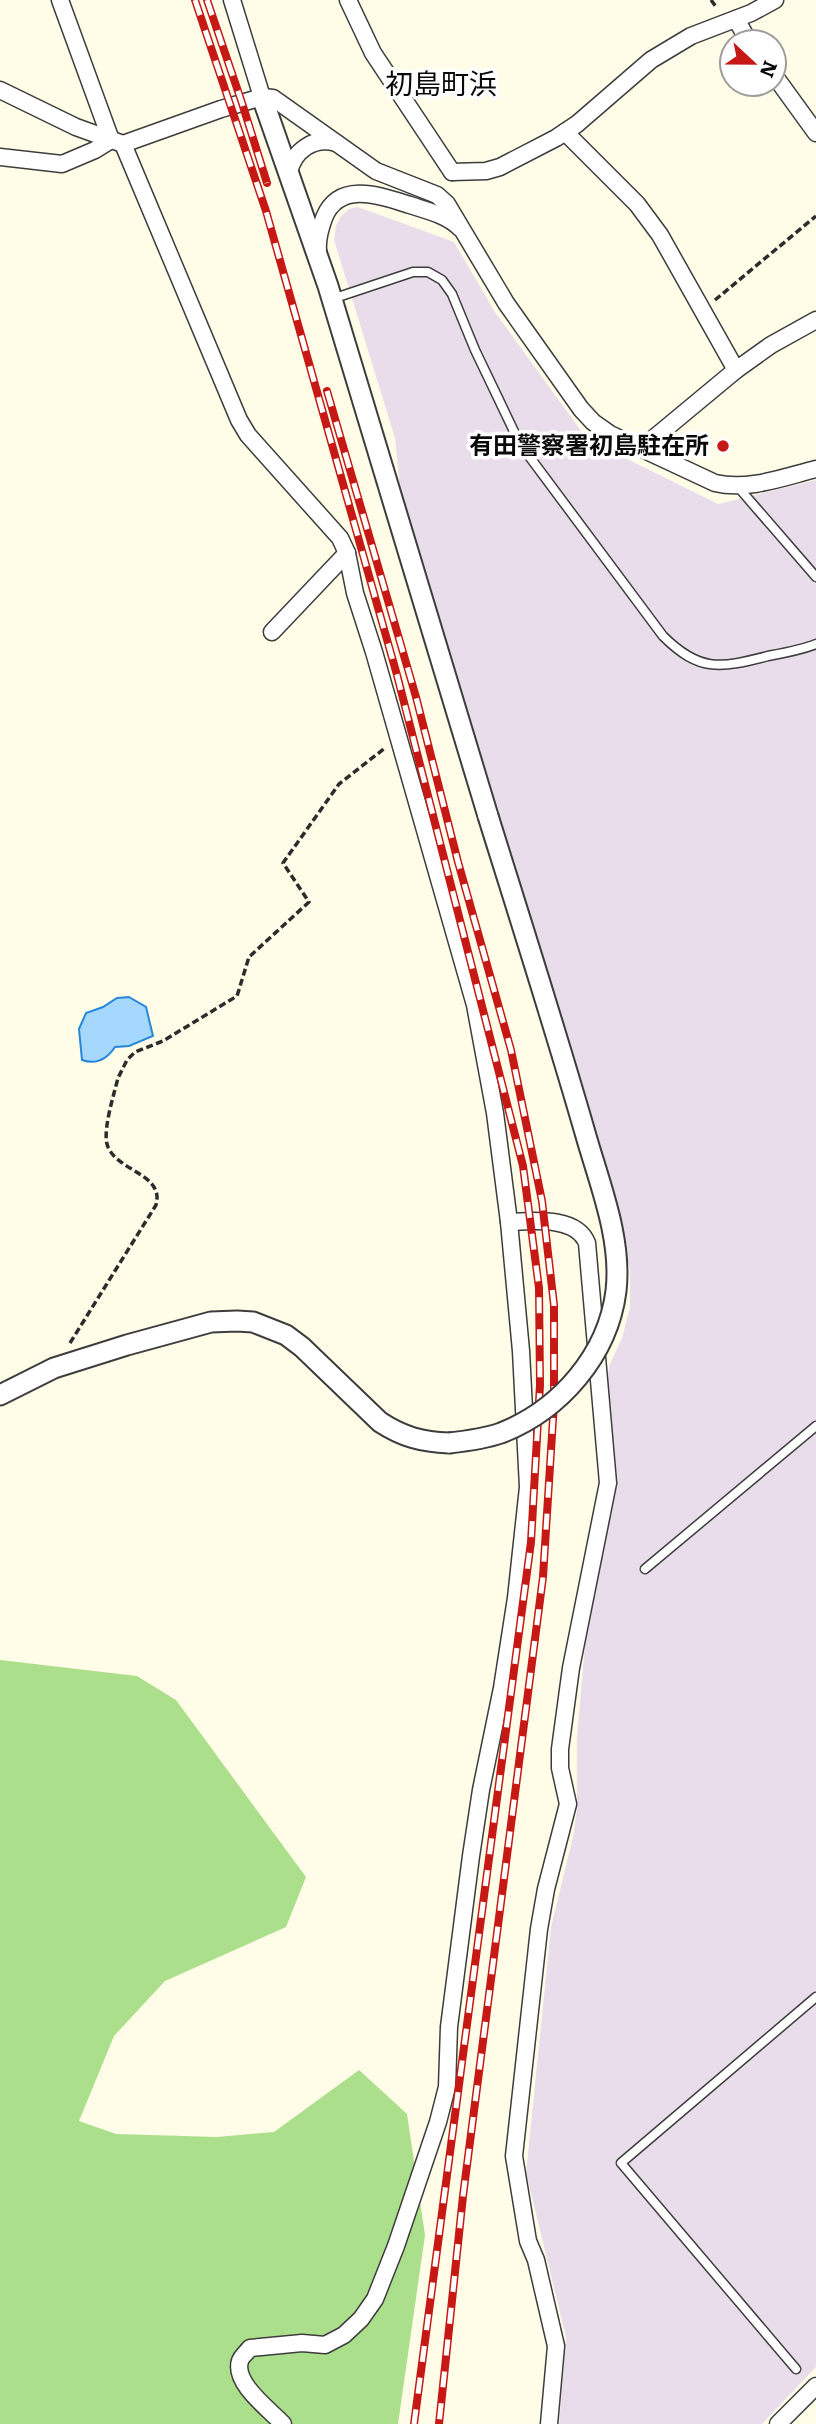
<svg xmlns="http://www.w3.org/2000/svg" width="816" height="2424" viewBox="0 0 816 2424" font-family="Literata,'Noto Sans JP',serif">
<rect width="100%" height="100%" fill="#fffce7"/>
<!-- industrial -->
<path fill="#eaddeb" d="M358,207L454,242L495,312L587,439L718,504L816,480V2367L762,2424H559L566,2337L526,2173L551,1927L573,1837L577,1810V1737L585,1645L617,1479L607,1378L610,1364L622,1338L630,1307V1269L532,921L401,499L395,438L334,240L336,226L341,216L349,209Z"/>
<!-- forest -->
<path fill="#acdf8b" d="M0,1660L137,1676L176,1700L306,1877L286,1927L165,1981L114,2036L79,2121L116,2134L217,2137L274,2132L359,2070L407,2114L425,2235L398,2424H0Z"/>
<!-- water -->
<path fill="#a6d7fc" stroke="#2687da" stroke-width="2" d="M129,997L146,1007L153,1036L129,1046L115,1047C107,1059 96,1065 82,1060L79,1029L86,1013L103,1007L117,998Z"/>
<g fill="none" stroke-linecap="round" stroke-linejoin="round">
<!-- service casing -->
<g stroke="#3d3d3d" stroke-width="11">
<g id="service">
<path d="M332,299L413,272H428L442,280L452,294L475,350L520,444L663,636C700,673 721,668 768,656C784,653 801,650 816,644"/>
<path d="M738,487L816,577"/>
<path d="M645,1569L816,1426"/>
<path d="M796,2369L621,2163L816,1997"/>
</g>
</g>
<!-- minor casing -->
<g stroke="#3d3d3d" stroke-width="19">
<g id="minor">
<path d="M60,0L111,140"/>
<path d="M232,0L262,97"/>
<path d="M348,0L373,53L452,172"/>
<path d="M736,19L749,42"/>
<path d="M774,75L816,133"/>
<path d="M0,90L76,127L123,144L221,109L262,97L273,98L376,171L437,195L447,204L506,303L581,409L593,422L610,434L715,483C748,491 784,477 816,469"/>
<path d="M565,132L637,204L660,235L736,370"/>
<path d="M123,144L239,420L248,435L340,538L347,553L355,593L374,652L475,1005L495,1113L509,1222L521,1351L528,1487L516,1598L502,1688L481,1790L471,1856L449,2027L447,2087L438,2122L396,2246L375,2299L361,2319L344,2335L325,2345L302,2343L250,2348C247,2352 241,2357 240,2361C233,2383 269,2409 283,2424"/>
<path d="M0,157L62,164L95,150L111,140"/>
<path d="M452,172L486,171L500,167L556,138L577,124L651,60L691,36L751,13L775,0"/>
<path d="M289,173C293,151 314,136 336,143"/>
<path d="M318,250C317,239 320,229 324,218C339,180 381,196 410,205C428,211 447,215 460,228"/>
<path d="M642,448L736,370L771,345L816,320"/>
<path d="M272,632L347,553"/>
<path d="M509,1222C533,1221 576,1216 587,1243L608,1483L571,1668L560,1749V1768L568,1804L546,1889L539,1929L514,2156L528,2241L536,2260L556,2346L549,2424"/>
<path d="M778,2424L816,2386"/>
</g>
</g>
<!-- tertiary casing -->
<g stroke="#3d3d3d" stroke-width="23">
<g id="tertiary">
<path d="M262,97L328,286L488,816"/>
<path d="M0,1395L54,1368L127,1345L211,1322L237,1321L253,1322L286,1335L302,1347L380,1422C403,1437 422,1442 449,1443"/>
</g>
</g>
<!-- path -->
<g stroke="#2c2c2c" stroke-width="3.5" stroke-dasharray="7 3.5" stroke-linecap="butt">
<path d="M711,0L717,8"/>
<path d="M715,300L816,216"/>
<path d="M70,1343L156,1205C165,1173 114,1171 107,1144C103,1129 114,1094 118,1078L127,1060L135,1052L163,1041L237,996L249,957L309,902L283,863L339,784L385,748"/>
</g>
<!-- service -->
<use href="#service" stroke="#fff" stroke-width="8"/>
<!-- minor -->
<use href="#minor" stroke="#fff" stroke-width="16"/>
<!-- tertiary -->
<use href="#tertiary" stroke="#fff" stroke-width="19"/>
<!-- rail casing -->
<g stroke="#c61916" stroke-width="8">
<g id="rail">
<path d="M195,0L266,211L397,675L523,1166L539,1288L540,1385L531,1542L414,2424"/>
<path d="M207,0L242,103L267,183"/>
<path d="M327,391L416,697L458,862L511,1050L542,1201L554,1305V1403L543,1577L463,2196L439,2424"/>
</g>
</g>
<!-- rail -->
<use href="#rail" stroke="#fff" stroke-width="5" stroke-dasharray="16" stroke-linecap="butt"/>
<!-- tertiary-bridge casing -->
<g stroke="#3d3d3d" stroke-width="23" stroke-linecap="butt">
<path id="tertiary-bridge" d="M449,1443C467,1441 484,1439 501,1433C560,1410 608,1355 616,1291C622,1239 600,1185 586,1136C555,1028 521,922 488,816"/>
</g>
<!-- tertiary-bridge -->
<use href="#tertiary-bridge" stroke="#fff" stroke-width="19"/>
</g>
<!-- markers -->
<circle fill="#c61916" stroke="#fff" stroke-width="2.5" cx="723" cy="446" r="7"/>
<g text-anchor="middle" stroke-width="7" stroke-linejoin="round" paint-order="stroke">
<!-- poi labels -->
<g font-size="24" font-weight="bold" fill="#0a0a0a" stroke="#fff" text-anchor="end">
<text x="709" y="454">有田警察署初島駐在所</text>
</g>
<!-- quarter labels -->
<g font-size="28" fill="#0a0a0a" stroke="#fff">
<text x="441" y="94">初島町浜</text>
</g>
</g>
<!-- north arrow -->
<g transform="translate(753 63) rotate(112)"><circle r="33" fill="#ffffff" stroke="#9d9d9d" stroke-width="2"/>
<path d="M0-5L12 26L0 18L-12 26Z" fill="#c61916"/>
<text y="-10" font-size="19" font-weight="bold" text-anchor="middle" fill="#0a0a0a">N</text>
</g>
</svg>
